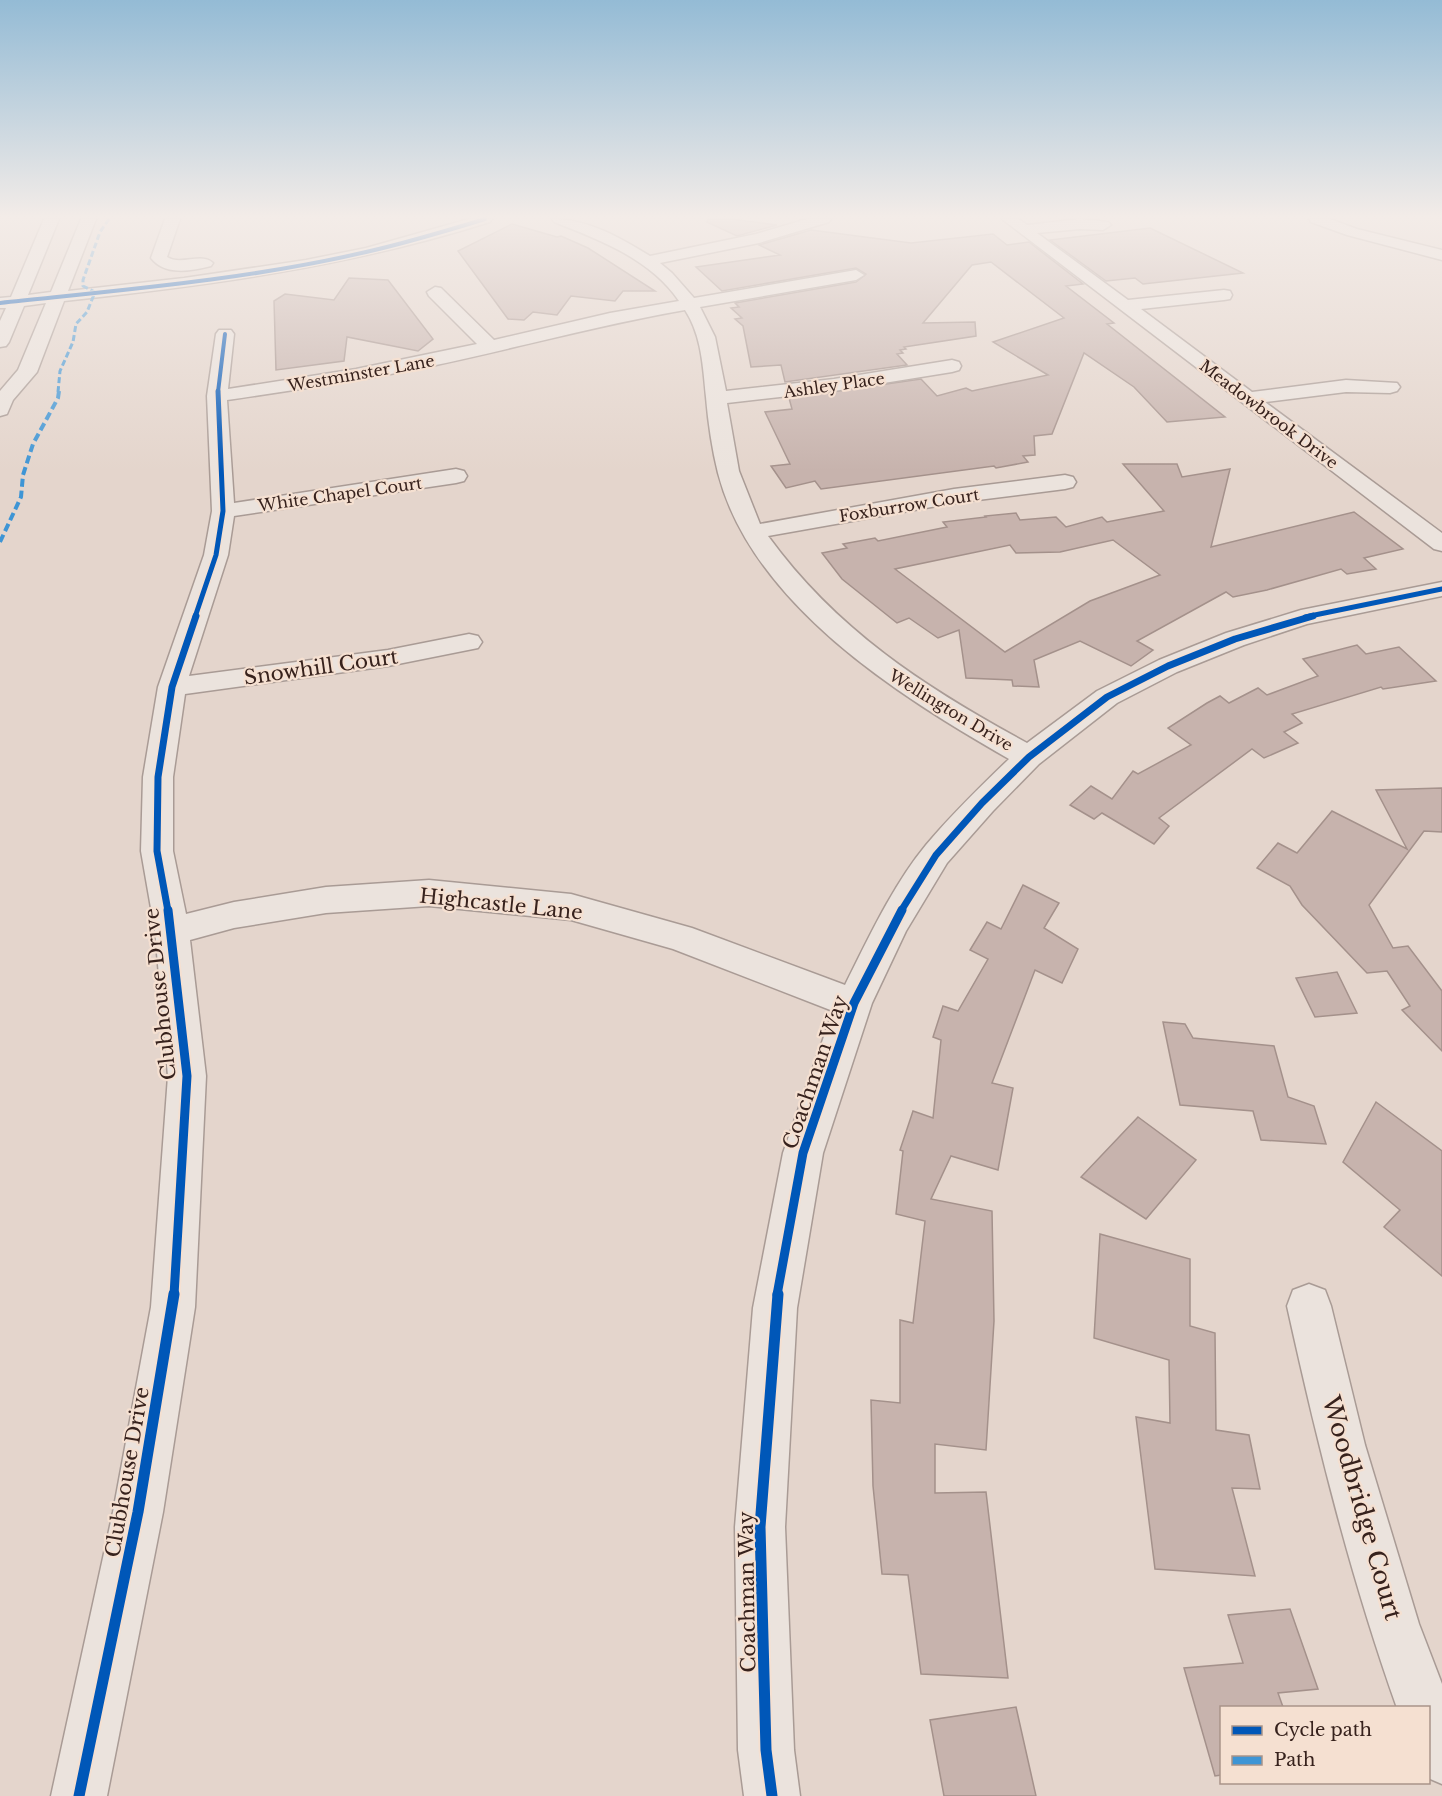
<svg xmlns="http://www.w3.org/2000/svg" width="1442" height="1796" viewBox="0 0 1442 1796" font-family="'Libre Baskerville',serif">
<rect width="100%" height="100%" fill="#e4d5cc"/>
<!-- building -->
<g fill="#c7b3ad" stroke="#a4918b" stroke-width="1.5" fill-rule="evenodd">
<path d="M708,219H730L777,225L737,236L707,222Z"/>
<path d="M512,224L557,237L561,236L588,248L655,291H623L615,301L571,296L557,315L533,312L524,320L508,319L458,251Z"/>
<path d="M1150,228L1243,273L1143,284L1135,278L1106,281L1050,240Z"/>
<path d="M811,230L911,243L993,234L1007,245L1029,242L1083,284L1066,286L1114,323L1107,324L1225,417L1167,422L1134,387L1084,353L1052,434L1034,436L1035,455L1023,456L1028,462L996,468L994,466L821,489L815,481L786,488L771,466L790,464L765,412L792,409L789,398L921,379L937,396L966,388L972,391L1048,375L993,342L1064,318L991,262L972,265L923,323L975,322L976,336L904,347L906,349L900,350L903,353L897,354L907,365L785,382L781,365L751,367L743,326L735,319L742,318L731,308L739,307L735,303L856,282L866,274L856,268L722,291L696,267L780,255L759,245Z"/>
<path d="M349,278L388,280L433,339L418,351L347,337L344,361L276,370L274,301L285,294L334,300Z"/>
<path d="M1123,464H1177L1182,477L1230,469L1211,547L1354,512L1403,549L1364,558L1376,569L1347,574L1341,569L1267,590L1233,597L1226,592L1137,641L1153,650L1131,666L1080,641L1034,660L1039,687L1013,686L1012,680L966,678L959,630L938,638L909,618L897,623L842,579L822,553L847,548L843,544L875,538L878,541L947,527L943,522L986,517L985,516L1016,513L1020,520L1056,517L1066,527L1102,517L1107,522L1164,511ZM1113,540L1160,575L1090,601L1005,652L895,569L1010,545L1016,553L1060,552Z"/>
<path d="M1357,645L1366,654L1399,647L1436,681L1383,689L1381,687L1292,714L1302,723L1284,732L1298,743L1264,758L1252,749L1159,818L1169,826L1154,844L1102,813L1094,819L1070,805L1091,786L1112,799L1133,771L1138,774L1191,745L1168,728L1207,703L1220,696L1229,703L1258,688L1267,695L1318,676L1303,659Z"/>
<path d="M1442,788V832L1424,831L1369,905L1393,948L1408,946L1442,991V1051L1402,1010L1410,1006L1387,971L1367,973L1302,905L1290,886L1257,868L1278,843L1297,853L1332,811L1407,849L1376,790Z"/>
<path d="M1023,885L1059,903L1044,928L1078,949L1062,983L1035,970L992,1083L1013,1088L998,1170L951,1156L931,1199L992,1211L994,1321L986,1450L935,1444V1493L986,1492L1008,1678L921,1674L908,1575L882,1574L873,1486L871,1400L900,1403V1320L913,1323L925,1221L896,1214L903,1151L900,1150L913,1111L933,1118L941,1040L933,1037L943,1006L958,1011L988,959L970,950L987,922L1001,929Z"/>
<path d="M1337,972L1357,1013L1315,1017L1296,978Z"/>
<path d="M1163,1022L1185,1024L1193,1038L1274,1046L1288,1097L1314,1106L1326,1144L1261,1140L1253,1111L1180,1105Z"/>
<path d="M1376,1102L1442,1151V1276L1384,1227L1400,1210L1343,1162Z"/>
<path d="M1138,1117L1196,1160L1146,1219L1081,1177Z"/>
<path d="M1100,1234L1190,1259V1326L1215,1333L1216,1430L1249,1435L1260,1489L1232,1488L1255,1576L1155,1569L1136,1417L1170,1423L1169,1360L1094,1338Z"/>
<path d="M1290,1609L1318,1689L1278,1693L1283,1707H1221V1775L1215,1776L1184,1668L1243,1663L1228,1615Z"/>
<path d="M1016,1707L1036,1796H944L930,1720Z"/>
</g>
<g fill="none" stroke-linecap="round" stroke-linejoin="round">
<!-- minor casing -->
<g stroke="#a99b95" stroke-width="3">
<g id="minor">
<path d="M44,219H59L28,295L51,292L81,219H96L68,291L184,278L306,260L366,248L469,219H492L490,222C347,267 212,285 64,301L37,372L13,400L7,414L0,416V391L18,370L46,303L24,306L9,342L6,346L0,347V321L6,308H0V298L11,297Z"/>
<path d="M165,219H180L167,257C181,266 202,252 213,263L211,266C191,271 165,276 151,258Z"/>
<path d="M552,219C588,219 619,237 650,256L756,234L807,219H831L829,222L759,243L660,263L672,273L694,298L856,270L864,275L856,280L700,307L715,337L726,391L834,379L952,360L959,362L961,366L959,370L952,372L834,391L727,403L739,471L760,524L954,489L1065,475L1073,477L1076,482L1073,487L1065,489L954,503L768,536C837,631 926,688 1027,743L1097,691L1159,660L1226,633L1301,610L1442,582V596L1307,624L1244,645L1177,672L1117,703L1039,764L993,811L947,863L906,931L872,1003L823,1153L797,1308L785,1527L794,1750L800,1796H744L738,1750L735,1527L753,1308L783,1153L833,1011L673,949L571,920L429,906L326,913L234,928L190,940L206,1076L195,1307L163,1512L107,1796H51L113,1512L151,1307L168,1076L155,931L141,851L143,777L158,687L204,555L212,511L207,396L216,334L219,330H231L234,334L228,389L356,369L477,344L429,296L427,292L435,287L441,288L494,340L610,313L679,301C651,259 598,239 554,222ZM685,310C702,336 703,368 706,397C708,421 712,449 718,473C752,604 899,696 1009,759C981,786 952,814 926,845C893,885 868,939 845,985L692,928L571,894L429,880L326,887L234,902L186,914L173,851V777L185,694L388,666L478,648L482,642L478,636L469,634L388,650L189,676L228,555L234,516L456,483L464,481L467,476L464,471L456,469L234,503L227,400C294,390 360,381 426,367C513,349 598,325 685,310Z"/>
<path d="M1002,219H1019L1027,225L1080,219L1108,222L1111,225L1103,230L1080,229L1037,233L1128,300L1224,290L1230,291L1232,295L1230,299L1224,300L1141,309L1252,392L1346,380L1397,383L1400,387L1397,391L1390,393L1346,392L1265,402L1442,533V551L1434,549Z"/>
<path d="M1309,219H1330L1357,229L1442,250V260L1347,235L1311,222Z"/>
<path d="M1309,1284L1325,1290L1331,1306L1365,1445L1419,1624L1442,1684V1784L1428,1778V1708H1397C1350,1576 1317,1442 1287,1306L1293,1290Z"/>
</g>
</g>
<!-- minor -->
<use href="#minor" fill="#ebe3dd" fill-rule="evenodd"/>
<!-- quiet-far1 -->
<path stroke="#3e95d5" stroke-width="3" stroke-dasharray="6 3" stroke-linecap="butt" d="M58,392L60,371L73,342L76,324L87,312L95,292L83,286V280L100,232L109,219"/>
<!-- quiet -->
<path stroke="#3e95d5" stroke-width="4" stroke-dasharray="8 4" stroke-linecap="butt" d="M0,542L21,497L23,475L33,444L58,398L59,391"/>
<!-- cycleway-far4 casing -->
<g stroke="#f5e0d1" stroke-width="6">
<g id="cycleway-far4">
<path d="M0,303C122,290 246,280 366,252C406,243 446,231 485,219"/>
<path d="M218,392L225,334"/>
</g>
</g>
<!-- cycleway-far3 casing -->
<g stroke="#f5e0d1" stroke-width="8">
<g id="cycleway-far3">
<path d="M195,617L216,555L223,511L218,391"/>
<path d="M1305,617L1442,589"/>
</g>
</g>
<!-- cycleway-far2 casing -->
<g stroke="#f5e0d1" stroke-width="10">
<g id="cycleway-far2">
<path d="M168,911L157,851L158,777L172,687L196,616"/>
<path d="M901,911L936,855L982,803L1029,757L1107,697L1168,666L1235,639L1313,616"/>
</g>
</g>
<!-- cycleway-far1 casing -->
<g stroke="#f5e0d1" stroke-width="13">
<g id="cycleway-far1">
<path d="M168,910L187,1076L174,1295"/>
<path d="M777,1295L803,1153L854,1003L902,910"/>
</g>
</g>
<!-- cycleway casing -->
<g stroke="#f5e0d1" stroke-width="15">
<g id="cycleway">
<path d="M79,1796L138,1512L174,1294"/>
<path d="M772,1796L766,1750L760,1527L778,1294"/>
</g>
</g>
<!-- cycleway-far4 -->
<use href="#cycleway-far4" stroke="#0057b8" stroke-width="4"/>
<!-- cycleway-far3 -->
<use href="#cycleway-far3" stroke="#0057b8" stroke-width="5"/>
<!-- cycleway-far2 -->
<use href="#cycleway-far2" stroke="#0057b8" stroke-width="7"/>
<!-- cycleway-far1 -->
<use href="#cycleway-far1" stroke="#0057b8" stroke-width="9"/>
<!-- cycleway -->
<use href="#cycleway" stroke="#0057b8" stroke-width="11"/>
</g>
<!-- sky -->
<linearGradient id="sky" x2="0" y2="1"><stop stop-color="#94bbd5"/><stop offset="0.46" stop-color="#f3ece8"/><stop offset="1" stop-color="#f3ece8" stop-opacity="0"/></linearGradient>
<rect width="1442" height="471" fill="url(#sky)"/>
<g text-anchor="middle" stroke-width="4.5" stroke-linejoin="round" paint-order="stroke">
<!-- far-street labels -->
<g font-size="16" fill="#37221d" stroke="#f5e0d1">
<text transform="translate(361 373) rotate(-10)" y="6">Westminster Lane</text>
<text transform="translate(834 385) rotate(-8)" y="6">Ashley Place</text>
<text transform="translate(1269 414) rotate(37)" y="6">Meadowbrook Drive</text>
<text transform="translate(340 494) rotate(-8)" y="6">White Chapel Court</text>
<text transform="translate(909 505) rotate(-9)" y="6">Foxburrow Court</text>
<text transform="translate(951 710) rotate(31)" y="6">Wellington Drive</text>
</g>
<!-- street labels -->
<g font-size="20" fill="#37221d" stroke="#f5e0d1">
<text transform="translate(321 667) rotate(-8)" y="7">Snowhill Court</text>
<text transform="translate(501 904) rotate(6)" y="7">Highcastle Lane</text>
<text transform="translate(160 994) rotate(-96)" y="7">Clubhouse Drive</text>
<text transform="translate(815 1072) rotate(-71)" y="7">Coachman Way</text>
<text transform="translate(127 1472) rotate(-80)" y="7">Clubhouse Drive</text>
<text transform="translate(747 1592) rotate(-91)" y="7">Coachman Way</text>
</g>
<!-- near-street labels -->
<g font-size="24" fill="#37221d" stroke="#f5e0d1">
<text transform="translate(1362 1508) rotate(74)" y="8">Woodbridge Court</text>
</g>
</g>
<!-- legend -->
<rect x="1220" y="1706" width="210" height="78" fill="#f5e0d1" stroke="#a99489" stroke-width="1.5"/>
<rect x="1232" y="1726" width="30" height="9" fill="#0057b8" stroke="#a99489" stroke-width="1.5"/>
<text x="1274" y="1736" font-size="18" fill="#37221d">Cycle path</text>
<rect x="1232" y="1756" width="30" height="9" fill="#3e95d5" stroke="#a99489" stroke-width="1.5"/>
<text x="1274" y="1766" font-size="18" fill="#37221d">Path</text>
</svg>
